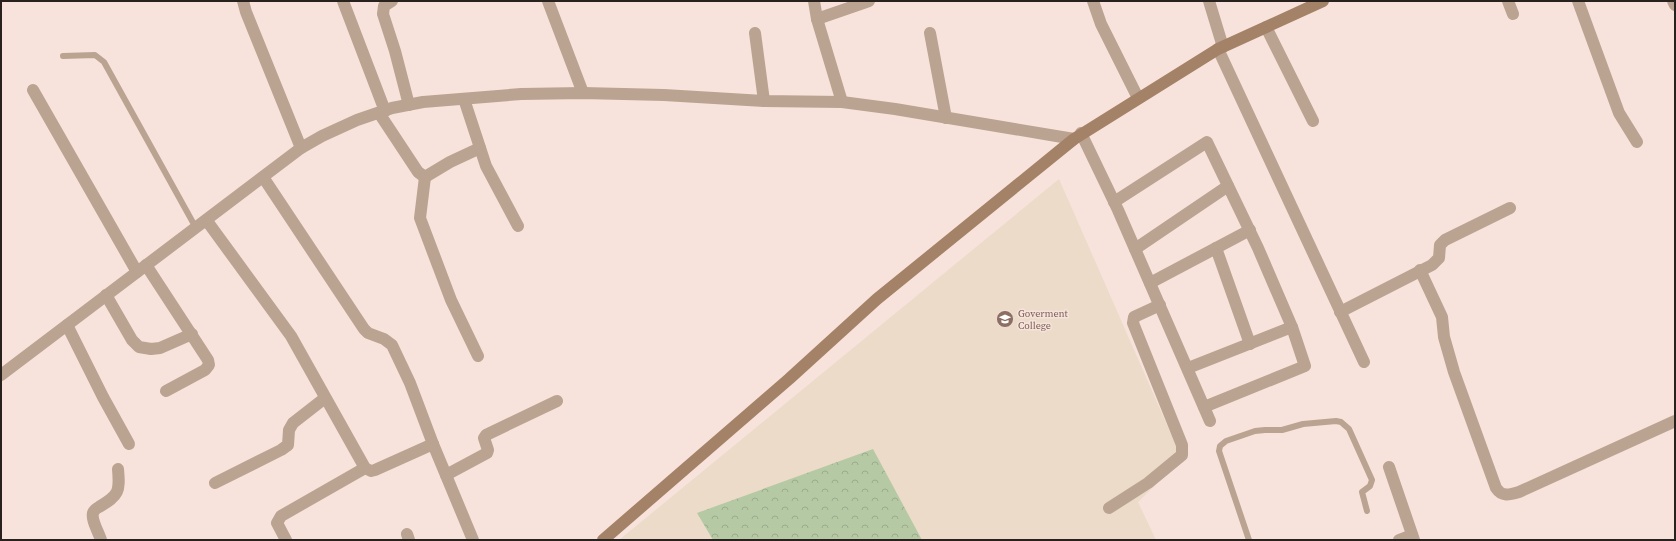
<svg xmlns="http://www.w3.org/2000/svg" width="1676" height="541" viewBox="0 0 1676 541" font-family="'Source Serif 4',serif">
<defs>
<pattern id="forest-crowns" width="20" height="18" patternUnits="userSpaceOnUse"><rect width="20" height="18" fill="#b5c9a4"/><path d="M2 6a3 3 0 1 1 6 0M12 15a3 3 0 1 1 6 0" fill="none" stroke="#9cac8d"/></pattern>
</defs>
<rect width="100%" height="100%" fill="#f7e3db"/>
<!-- education -->
<path fill="#ecdbc9" d="M1059,179L1182,459L1138,502L1156,540H619Z"/>
<!-- forest -->
<path fill="url(#forest-crowns)" d="M873,449L922,540H713L697,513Z"/>
<g fill="none" stroke-linecap="round" stroke-linejoin="round">
<!-- lane -->
<g stroke="#bba391" stroke-width="6">
<path d="M63,56L95,55L104,62L196,228"/>
<path d="M1249,540L1219,451L1220,446L1226,441L1255,431L1265,430H1282L1303,424L1336,421L1341,422L1349,429L1372,480L1370,486L1362,492L1367,511"/>
</g>
<!-- street -->
<g stroke="#bba391" stroke-width="12">
<path d="M243,1L246,12L301,148"/>
<path d="M343,1L385,111"/>
<path d="M392,1L384,6L383,14L395,51L409,105"/>
<path d="M548,1L583,93"/>
<path d="M814,1L817,19L842,102"/>
<path d="M1093,1L1101,24L1138,98"/>
<path d="M1209,1L1223,47"/>
<path d="M1508,1L1513,14"/>
<path d="M1578,1L1619,113L1637,142"/>
<path d="M1673,1L1675,5"/>
<path d="M817,19L869,1"/>
<path d="M1266,27L1313,121"/>
<path d="M755,33L764,101"/>
<path d="M930,33L946,118"/>
<path d="M1218,49L1364,362"/>
<path d="M33,90L137,272"/>
<path d="M464,99L486,166L518,226"/>
<path d="M379,113L418,172L425,177L450,162L480,148"/>
<path d="M1081,133L1118,210L1210,421"/>
<path d="M263,177L364,329L368,333L384,339L392,345L410,383L433,444L473,540"/>
<path d="M425,177L420,218L451,300L478,356"/>
<path d="M1114,202L1207,142L1258,248L1292,327L1188,368"/>
<path d="M207,221L291,336L365,468L371,471L375,470L433,444"/>
<path d="M1216,248L1250,344"/>
<path d="M1135,249L1228,186"/>
<path d="M146,265L208,360L209,365L205,370L166,391"/>
<path d="M1420,270L1442,317L1444,337L1454,372L1496,488C1502,497 1509,495 1519,492L1675,421"/>
<path d="M1150,283L1250,230"/>
<path d="M106,295L132,340L139,347L151,349L160,348L192,334"/>
<path d="M1340,312L1432,265L1439,258L1440,245L1445,240L1510,208"/>
<path d="M67,325L103,397L129,444"/>
<path d="M1,375L301,148L322,136L357,120L392,108L423,102L521,94L583,93L664,95L764,101L842,102L895,109L1074,139"/>
<path d="M1204,407L1305,366L1292,327"/>
<path d="M1389,467L1414,540"/>
<path d="M446,475L487,453L488,450L484,438L486,435L557,401"/>
<path d="M215,483L281,450L288,445L289,430L293,423L325,398"/>
<path d="M1109,508L1148,483L1182,455V445L1133,323L1134,317L1160,305"/>
<path d="M407,534L409,540"/>
<path d="M101,540C99,533 91,520 93,513C94,510 97,508 99,507C119,495 120,492 118,469"/>
<path d="M286,540L277,523L281,516L365,468"/>
<path d="M1399,540L1412,535"/>
</g>
<!-- secondary -->
<path stroke="#a48267" stroke-width="12" d="M603,540L789,379L877,299L1074,139L1218,49L1323,1"/>
</g>
<!-- icons -->
<defs>
<g id="university-disc" transform="scale(0.9)"><circle r="9.5" fill="#8d6e63" stroke="#f7e3db"/><path d="M0-5L7-2L0 1L-7-2ZM-4 1L0 2.5L4 1V4Q0 6-4 4Z" fill="#fff"/></g>
</defs>
<g fill-rule="evenodd">
<use href="#university-disc" x="1005" y="319"/>
</g>
<g text-anchor="middle" stroke-width="3" stroke-linejoin="round" paint-order="stroke">
<!-- education labels -->
<g font-size="10" fill="#785e54" stroke="#f7e3db" text-anchor="start">
<text x="1018" y="317">Goverment<tspan x="1018" dy="12">College</tspan></text>
</g>
</g>
<!-- border -->
<rect width="1676" height="541" fill="none" stroke="#28211e" stroke-width="4"/>
</svg>
